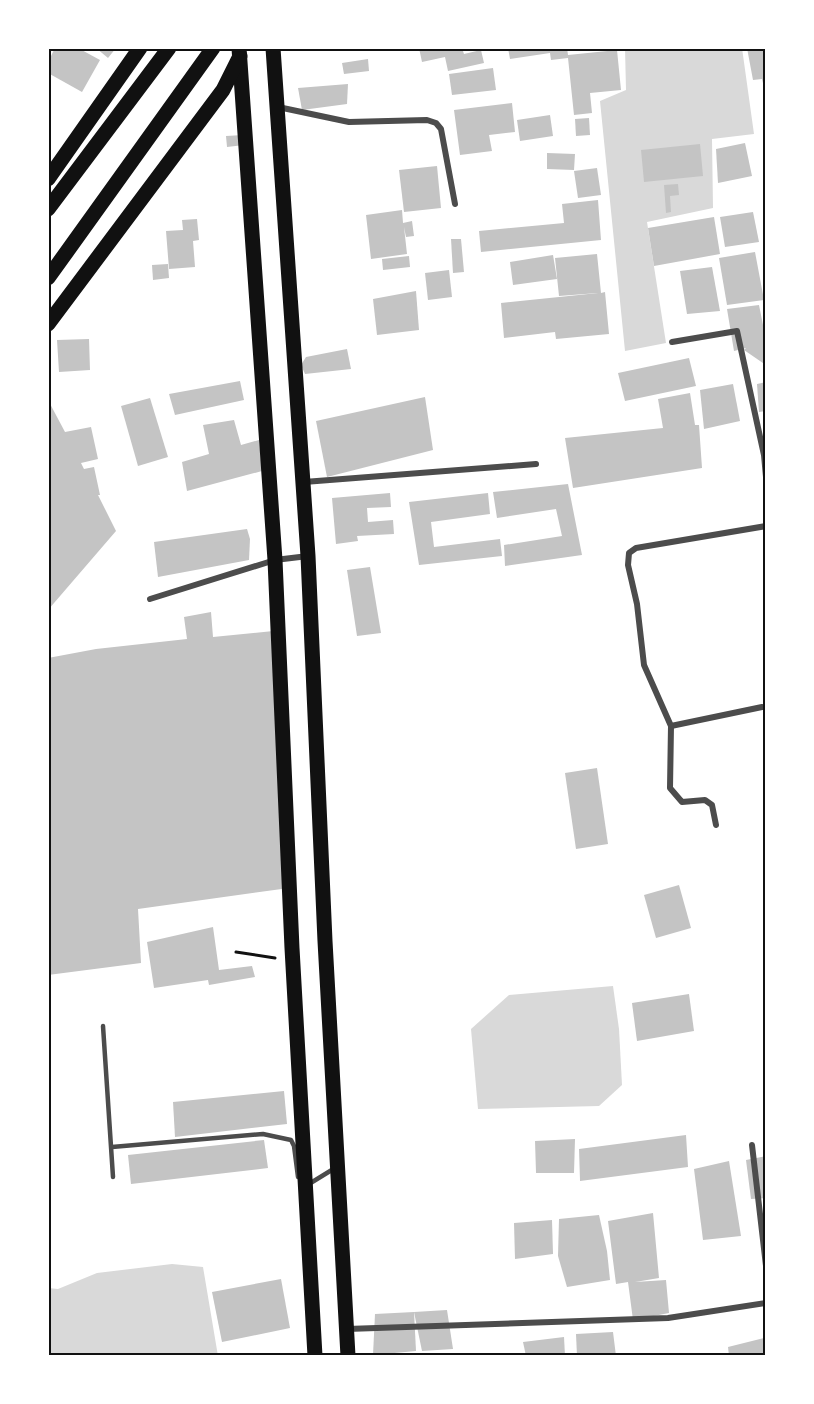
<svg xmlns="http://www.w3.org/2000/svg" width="814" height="1404" viewBox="0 0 814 1404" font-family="Lato,sans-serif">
<rect width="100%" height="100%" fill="#fff"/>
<!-- water -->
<g fill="#d9d9d9">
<path d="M625,48H742L754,134L712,139L713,208L647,222L666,343L625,351L600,101L626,90Z"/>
<path d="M613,986L619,1029L622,1085L599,1106L478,1109L471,1029L509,995Z"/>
<path d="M172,1264L203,1267L218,1356H48V1288L58,1289L97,1273Z"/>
</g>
<!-- building -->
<g fill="#c4c4c4">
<path d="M55,48H78L100,60L82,92L48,73V62Z"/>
<path d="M96,48H116L108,58Z"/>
<path d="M419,48H462L464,54L481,50L484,63L448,71L445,57L422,62Z"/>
<path d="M508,48H567L568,55L617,50L621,90L590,93L592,113L574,115L568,58L551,60L550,53L510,59Z"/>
<path d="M747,48H766V96L762,79L753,80Z"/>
<path d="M368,59L369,71L344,74L342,63Z"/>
<path d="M493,68L496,90L452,95L449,74Z"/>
<path d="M348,84L347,104L302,110L298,88Z"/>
<path d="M512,103L515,132L489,135L492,151L460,155L454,110Z"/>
<path d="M550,115L553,136L520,141L517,120Z"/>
<path d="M589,118L590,135L576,136L575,119Z"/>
<path d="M243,135L244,145L227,147L226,136Z"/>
<path d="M745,143L752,176L718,183L716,149Z"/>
<path d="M700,144L703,176L644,182L641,150Z"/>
<path d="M547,153L575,154L574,170L547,169Z"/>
<path d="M437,166L441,208L404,212L399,170Z"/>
<path d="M597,168L601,195L578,198L574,171Z"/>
<path d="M678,184L679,195L670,196L671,212L666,213L664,185Z"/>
<path d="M598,200L601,240L481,252L479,231L564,223L562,204Z"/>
<path d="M402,210L403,223L412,221L414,236L406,237L404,227L407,254L371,259L366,215Z"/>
<path d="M753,212L759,242L725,247L720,217Z"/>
<path d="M714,217L720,254L654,266L648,228Z"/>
<path d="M197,219L199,240L193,241L195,267L169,269L166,231L183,230L182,220Z"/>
<path d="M451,239H461L464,272L453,273Z"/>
<path d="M755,252L764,300L727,305L719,258Z"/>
<path d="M597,254L601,293L605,292L609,334L556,339L555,332L504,338L501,303L598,293L559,296L555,258Z"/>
<path d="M553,255L557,279L513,285L510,262Z"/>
<path d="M409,256L410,267L383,270L382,259Z"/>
<path d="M168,264L169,278L153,280L152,265Z"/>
<path d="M712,267L720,311L687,314L680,271Z"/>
<path d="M449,270L452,297L428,300L425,273Z"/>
<path d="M416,291L419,330L377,335L373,299Z"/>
<path d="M759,305L764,330L766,331V365L744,350L746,348L734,351L727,309Z"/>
<path d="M89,339L90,370L59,372L57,340Z"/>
<path d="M347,349L351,369L305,374L301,365L306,357Z"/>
<path d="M689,358L696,386L625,401L618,373Z"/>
<path d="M240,381L244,400L175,415L169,394Z"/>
<path d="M766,382V411L759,412L757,384Z"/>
<path d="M733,384L740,421L704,429L700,390Z"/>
<path d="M690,393L695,425H699L702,468L573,488L565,438L663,428L658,399Z"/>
<path d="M425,397L433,450L327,477L316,421Z"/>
<path d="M150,398L168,457L138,466L121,406Z"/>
<path d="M48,400L65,432L91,427L98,459L81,463L84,469L94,467L100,495H98L116,531L48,610Z"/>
<path d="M234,420L241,445L259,440L262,471L187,491L182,462L209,454L203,425Z"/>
<path d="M568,484L582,555L505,566L504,545L562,536L556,509L497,518L493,492Z"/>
<path d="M390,493L391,507L367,508L368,522L393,520L394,534L357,536L358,541L336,544L332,498Z"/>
<path d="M488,493L490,514L431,522L434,547L500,539L502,556L419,565L409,502Z"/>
<path d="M247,529L250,539L249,560L158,577L154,542Z"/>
<path d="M370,567L381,633L357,636L347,570Z"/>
<path d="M211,612L213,637L283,630L289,888L138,909L141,963L48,975V658L96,649L187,639L184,617Z"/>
<path d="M597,768L608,844L576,849L565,773Z"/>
<path d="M679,885L691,928L656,938L644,895Z"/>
<path d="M213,927L219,970L252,966L255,977L209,985L208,980L154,988L147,942Z"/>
<path d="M689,994L694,1031L637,1041L632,1003Z"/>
<path d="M284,1091L287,1124L175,1137L173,1102Z"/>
<path d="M686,1135L688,1167L580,1181L579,1149Z"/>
<path d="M575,1139L574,1173H536L535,1141Z"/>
<path d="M264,1140L268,1168L131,1184L128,1155Z"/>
<path d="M766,1156V1198L751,1199L746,1160Z"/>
<path d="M729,1161L741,1236L703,1240L694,1169Z"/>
<path d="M653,1213L659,1278L635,1282L666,1280L669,1313L633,1320L628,1282L616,1284L608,1221Z"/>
<path d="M599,1215L607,1251L610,1280L567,1287L558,1256L559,1219Z"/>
<path d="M552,1220L553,1254L515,1259L514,1223Z"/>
<path d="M281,1279L290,1328L222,1342L212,1292Z"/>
<path d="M447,1310L453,1349L422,1351L414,1312Z"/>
<path d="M414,1312L416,1351L373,1355L375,1314Z"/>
<path d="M613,1332L616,1356H577L576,1334Z"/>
<path d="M564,1337L565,1356H526L523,1342Z"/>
<path d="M764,1338L766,1356H729L728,1347Z"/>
</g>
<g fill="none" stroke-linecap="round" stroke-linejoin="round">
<!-- path -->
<path stroke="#111" stroke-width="3" d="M236,952L275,958"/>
<!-- service -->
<g stroke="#4c4c4c" stroke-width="4.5">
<path d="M103,1026L113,1177"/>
<path d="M112,1147L263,1134L291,1140L294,1146L298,1177"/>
<path d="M309,1184L335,1168"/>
</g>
<!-- minor -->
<g stroke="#4c4c4c" stroke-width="6">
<path d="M278,107L349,122L427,120L436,123L441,129L455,204"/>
<path d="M672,342L737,331L764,455L766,477"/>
<path d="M304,482L536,464"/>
<path d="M150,599L275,560L308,556"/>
<path d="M671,726L762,707"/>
<path d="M716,825L712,805L705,800L682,802L670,788L671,726L644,665L637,604L628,565L629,553L636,548L766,526"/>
<path d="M752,1145L766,1266"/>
<path d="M347,1329L668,1318L766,1303"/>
</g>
<!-- trunk -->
<g stroke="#111" stroke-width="15">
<path d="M239,48L275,560L292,948L315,1356"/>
<path d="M273,48L308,556L325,941L348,1356"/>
<path d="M48,179L140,48"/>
<path d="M48,209L169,48"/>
<path d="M48,278L213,48"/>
<path d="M48,324L223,90L240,56"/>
</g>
</g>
<!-- border -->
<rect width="814" height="1404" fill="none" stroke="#ffffff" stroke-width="99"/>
<rect x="50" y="50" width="714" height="1304" fill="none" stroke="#111" stroke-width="2"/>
</svg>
